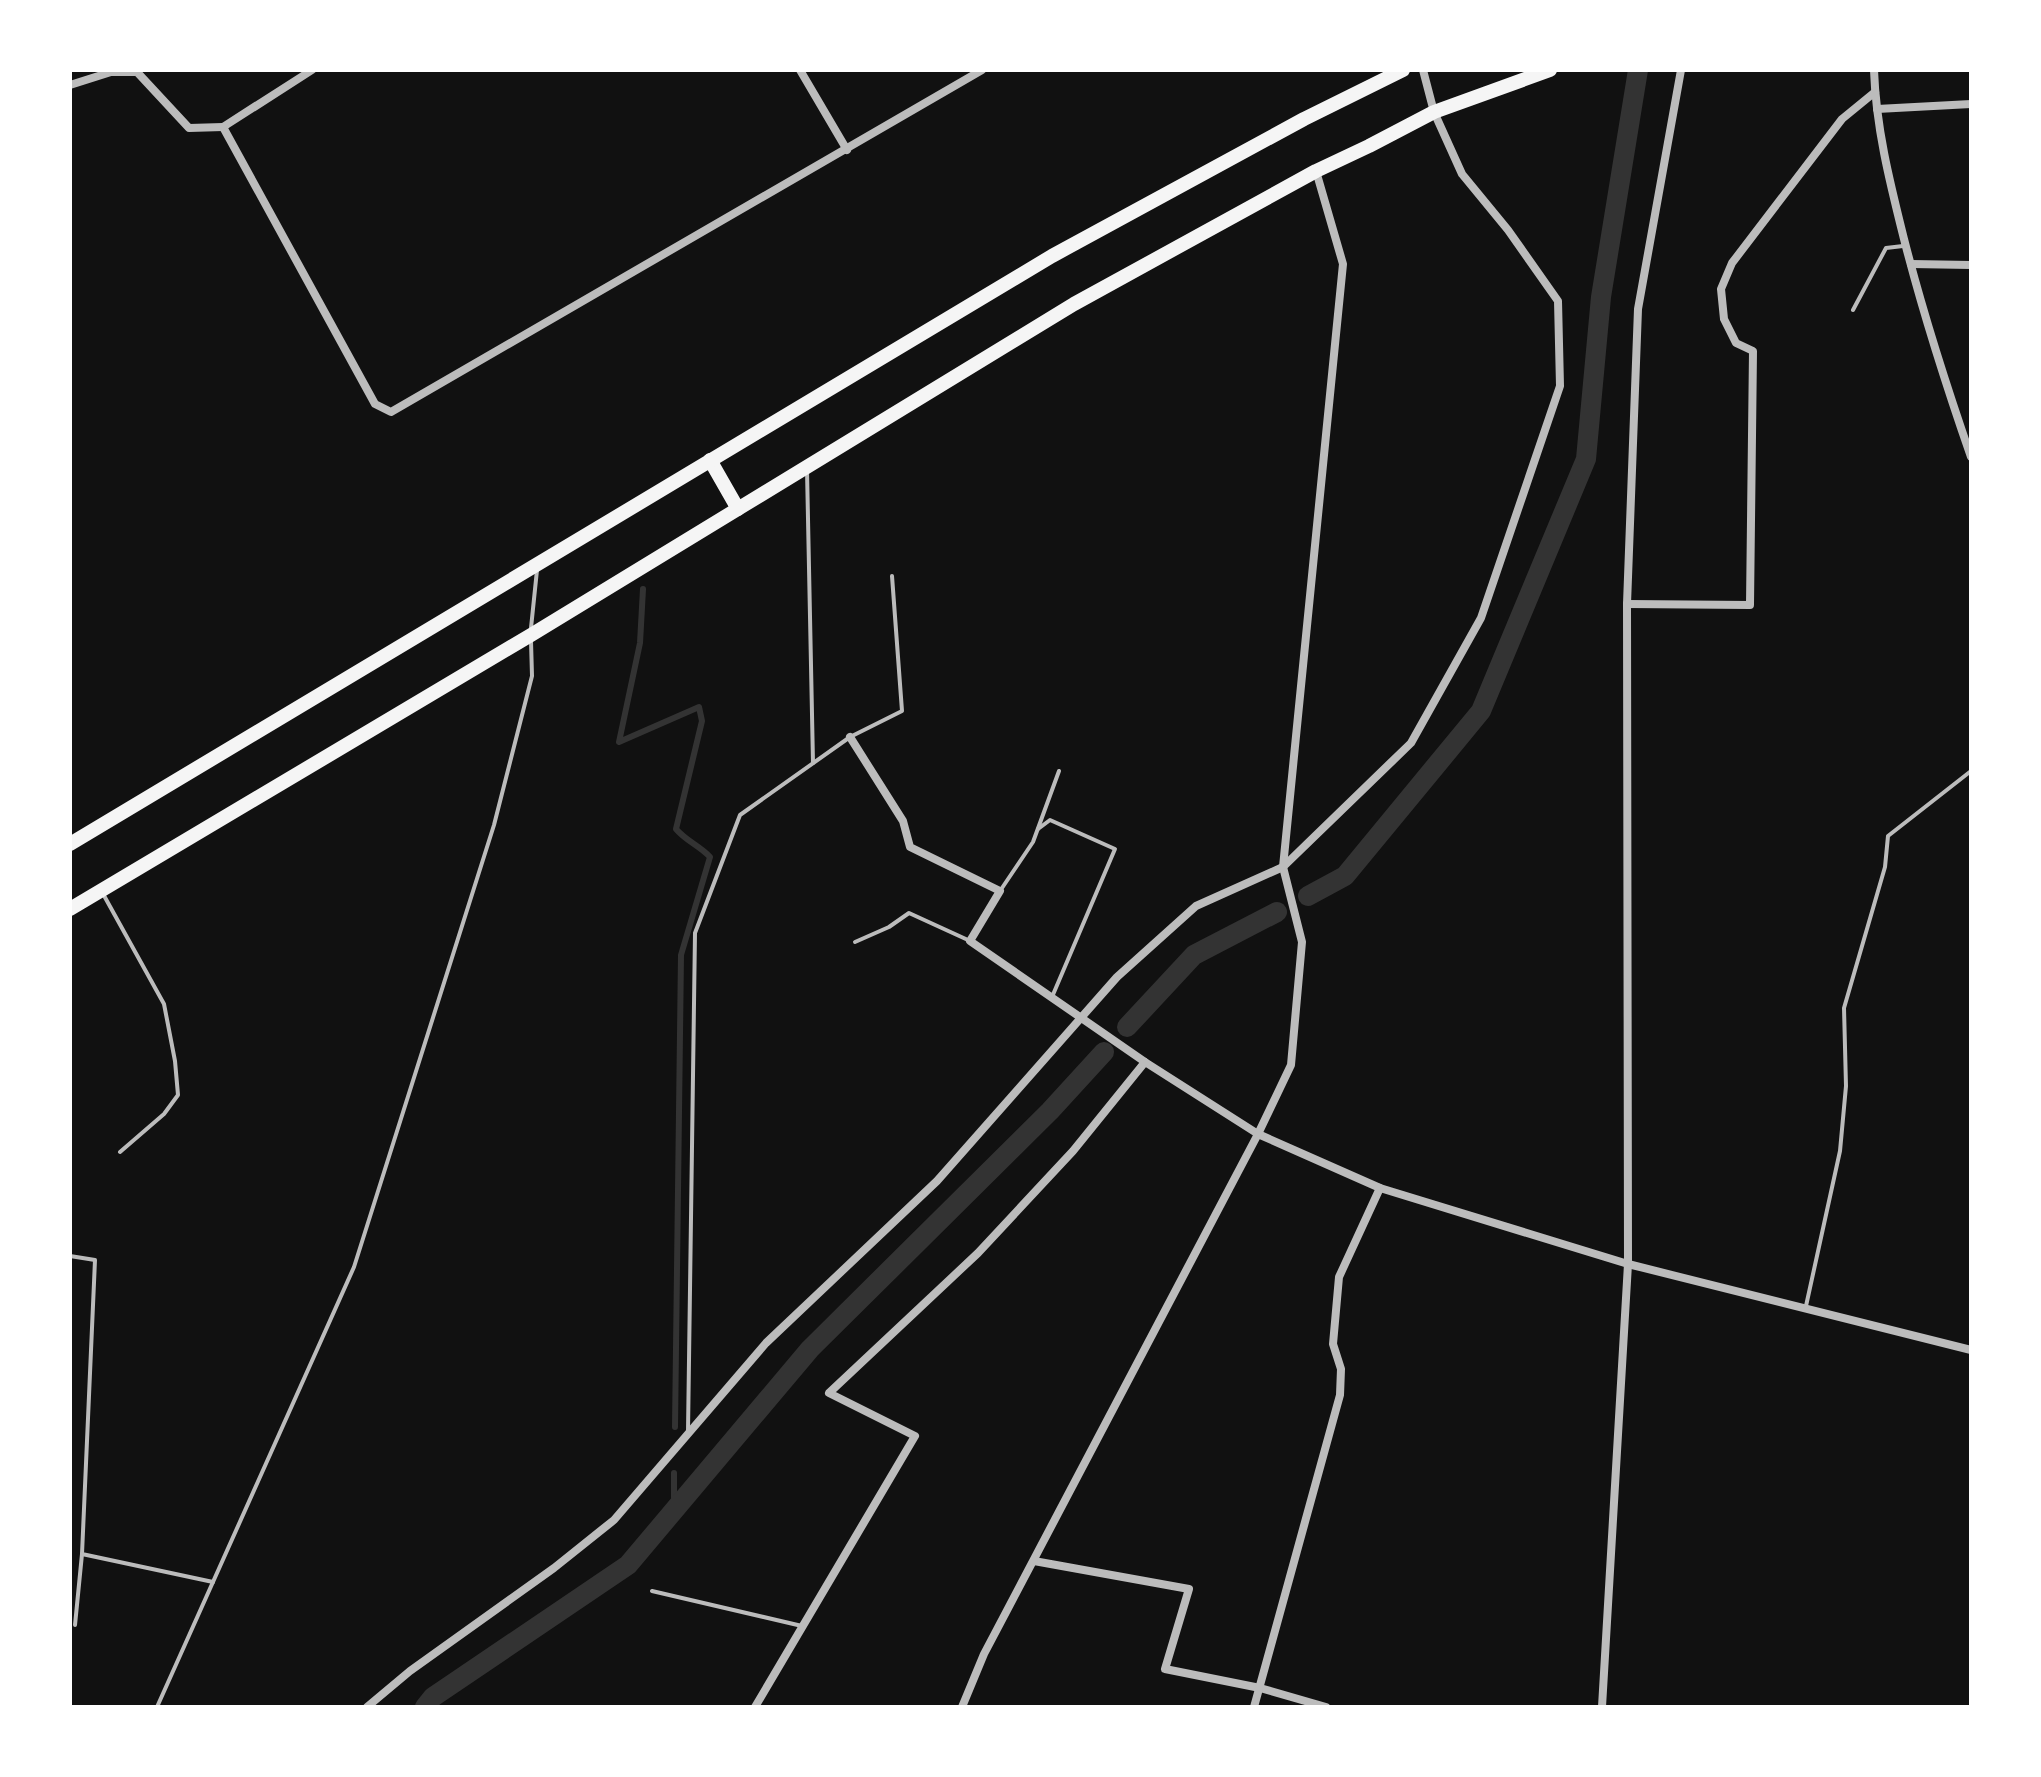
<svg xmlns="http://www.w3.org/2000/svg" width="2041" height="1777" viewBox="0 0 2041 1777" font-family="'Work Sans',sans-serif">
<rect width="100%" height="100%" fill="#111"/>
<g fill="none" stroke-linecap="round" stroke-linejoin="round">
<!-- stream -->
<g stroke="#333" stroke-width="6">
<path d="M643,589L640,643L619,742L699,707L702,721L676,829C686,841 700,846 710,857L681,955L675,1427"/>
<path d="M674,1512V1473"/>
</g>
<!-- canal -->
<g stroke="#333" stroke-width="20">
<path d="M1308,896L1345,876L1481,711L1586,459L1601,297L1638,70"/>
<path d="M1127,1027L1194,955L1277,912"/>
<path d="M425,1707L433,1697L628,1565L810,1349L1050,1111L1104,1052"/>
</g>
<!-- service -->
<g stroke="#bcbcbc" stroke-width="4">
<path d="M1853,310L1886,248L1903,246"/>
<path d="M807,470L813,763"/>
<path d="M531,628L537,570"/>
<path d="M1038,829L1050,820L1115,849L1052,997"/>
<path d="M1000,891L1033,842L1059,771"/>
<path d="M102,892L164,1004L175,1061L178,1095L164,1114L120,1152"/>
<path d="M855,942L889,927L909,913L968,940"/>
<path d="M70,1256L95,1260L82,1554L213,1582"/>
<path d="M1806,1306L1840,1151L1846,1086L1844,1008L1885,867L1888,836L1971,771"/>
<path d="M688,1432L695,933L740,815L850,737L902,711L892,576"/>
<path d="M652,1591L802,1626"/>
<path d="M75,1625L82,1554"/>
<path d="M157,1707L354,1267L494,825L532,676L531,641"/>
</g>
<!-- minor -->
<g stroke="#bcbcbc" stroke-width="8">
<path d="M312,70L223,127L375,404L391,412L982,70"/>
<path d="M800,70L847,150"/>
<path d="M1874,70C1876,128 1890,183 1904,239C1923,313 1946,385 1971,457"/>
<path d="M70,85L111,72H137L189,128L223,127"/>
<path d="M1877,109L1971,104"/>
<path d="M1911,264L1971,265"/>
<path d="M1627,604L1750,605L1753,351L1736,343L1724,319L1721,289L1732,263L1842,119L1875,92"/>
<path d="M850,737L903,821L910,847L1000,891L970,941L1145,1062L1258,1134L1380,1188L1628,1264L1971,1350"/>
<path d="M1034,1561L1189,1589L1165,1669L1260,1688L1326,1707"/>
<path d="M367,1707L410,1671L554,1568L614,1520L766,1343L937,1181L1117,977L1196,906L1283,867L1411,743L1481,618L1560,386L1558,301L1508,230L1462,174L1434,112L1423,70"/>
<path d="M755,1707L915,1436L829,1393L978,1253L1073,1151L1145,1062"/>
<path d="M962,1707L984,1654L1258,1134L1291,1065L1302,942L1283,867L1343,264L1316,171"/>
<path d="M1254,1707L1340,1395L1341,1369L1333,1344L1339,1277L1380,1188"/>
<path d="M1602,1707L1628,1264L1627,604L1638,309L1681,70"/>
</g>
<!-- primary -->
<g stroke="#f5f5f5" stroke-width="14">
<path d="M710,460L738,509"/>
<path d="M70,844L1052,256L1304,119L1403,70"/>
<path d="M70,909L531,635L1074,304L1316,171L1369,146L1434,112L1550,70"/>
</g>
</g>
<!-- border -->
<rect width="2041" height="1777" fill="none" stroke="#ffffff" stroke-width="144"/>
</svg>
